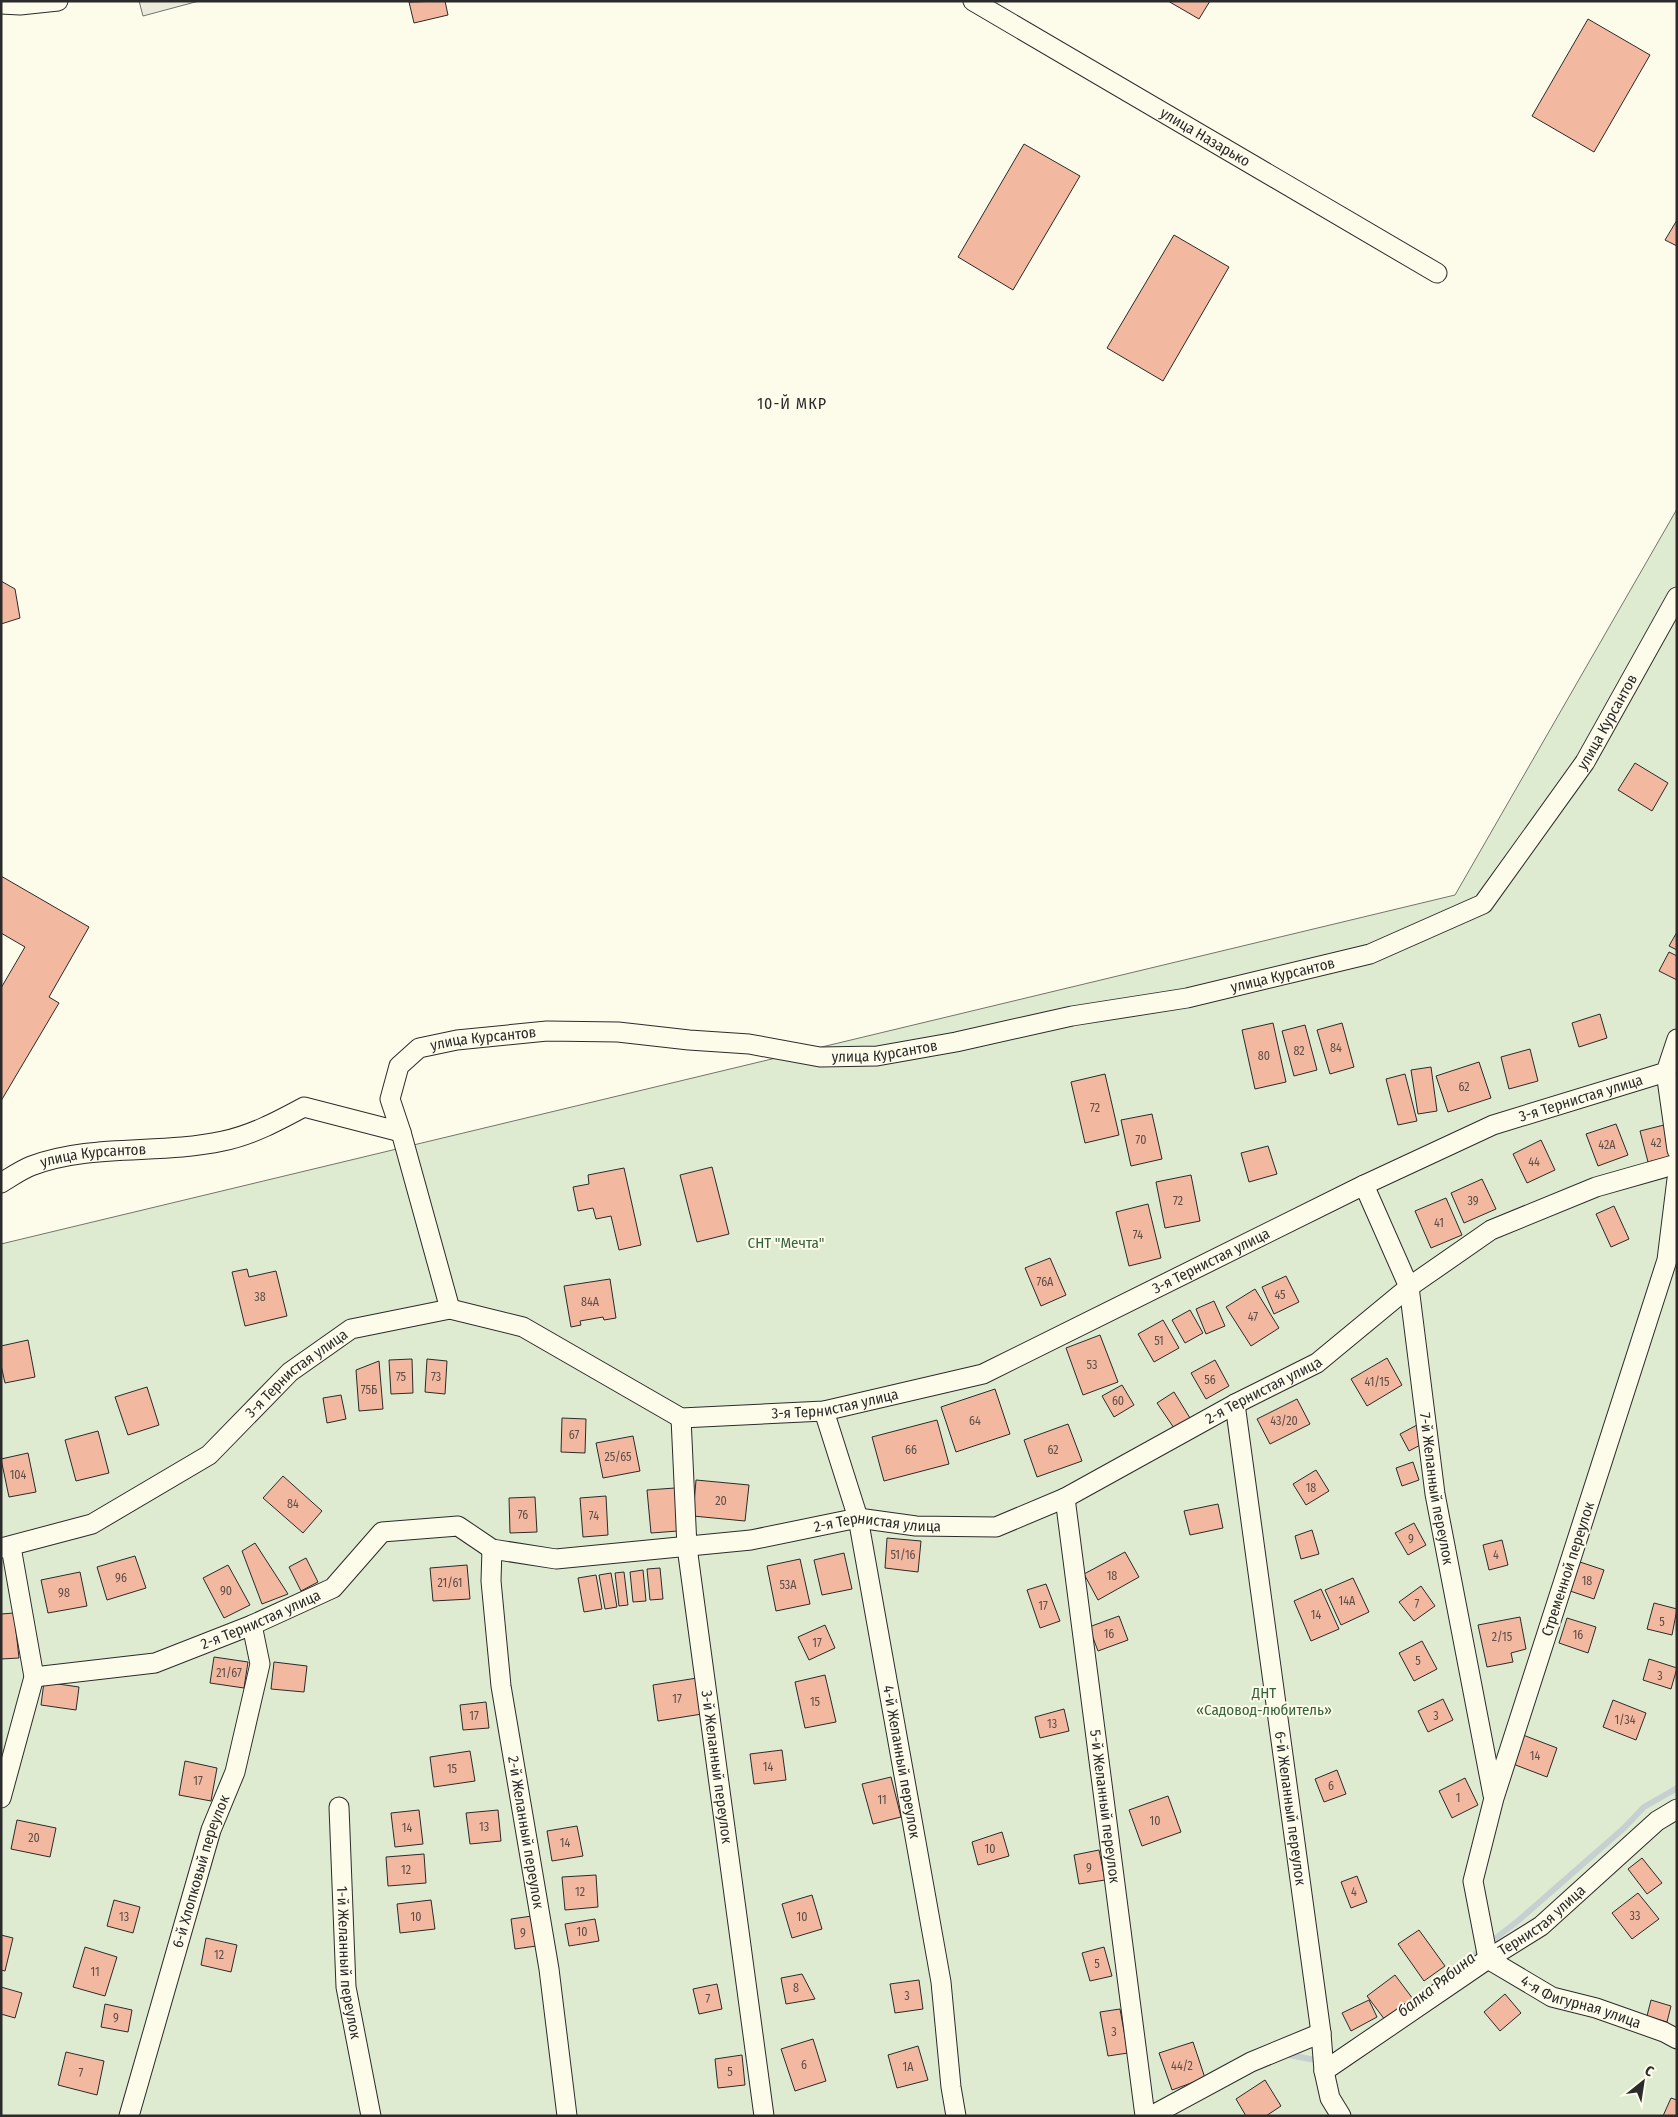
<svg xmlns="http://www.w3.org/2000/svg" width="1678" height="2117" viewBox="0 0 1678 2117" font-family="'Fira Sans Condensed',sans-serif">
<rect width="100%" height="100%" fill="#fdfbea"/>
<!-- green -->
<path fill="#deebd1" stroke="#74746e" d="M1677,509V2116H1V1244L1455,895Z"/>
<!-- parking -->
<path fill="#eceadb" stroke="#74746e" d="M139,1H199L143,16Z"/>
<g fill="none" stroke-linecap="round" stroke-linejoin="round">
<!-- stream -->
<g stroke="#c7d0d0" stroke-width="6">
<path d="M1438,1983L1519,1920L1624,1828L1644,1807L1677,1788"/>
<path d="M1284,2054L1315,2060H1321"/>
</g>
</g>
<!-- building -->
<g fill="#f2b8a0" stroke="#2b2b2b">
<path d="M445,1L448,15L414,23L409,2Z"/>
<path d="M1168,1H1210L1199,19Z"/>
<path d="M1588,19L1650,55L1594,152L1532,116Z"/>
<path d="M1024,144L1080,176L1013,290L958,257Z"/>
<path d="M1677,220V246L1665,240Z"/>
<path d="M1174,235L1229,267L1163,381L1107,348Z"/>
<path d="M1,581L15,589L20,618L1,624Z"/>
<path d="M1635,763L1668,783L1652,811L1618,790Z"/>
<path d="M1,876L89,927L49,997L59,1003L1,1101V988L25,947L1,933Z"/>
<path d="M1677,932V950L1669,946Z"/>
<path d="M1669,952L1677,956V980L1659,971Z"/>
<path d="M1600,1014L1607,1038L1579,1047L1572,1023Z"/>
<path d="M1273,1023L1286,1082L1255,1089L1242,1030Z"/>
<path d="M1342,1023L1354,1067L1330,1074L1317,1030Z"/>
<path d="M1305,1025L1317,1070L1294,1076L1282,1031Z"/>
<path d="M1530,1049L1538,1081L1509,1089L1501,1057Z"/>
<path d="M1479,1062L1491,1098L1448,1112L1436,1076Z"/>
<path d="M1431,1067L1437,1111L1418,1114L1411,1070Z"/>
<path d="M1105,1074L1119,1135L1085,1143L1071,1082Z"/>
<path d="M1405,1074L1417,1121L1398,1125L1386,1079Z"/>
<path d="M1152,1114L1162,1159L1131,1166L1121,1120Z"/>
<path d="M1616,1124L1628,1155L1598,1166L1586,1134Z"/>
<path d="M1664,1125L1672,1156L1648,1162L1640,1131Z"/>
<path d="M1541,1140L1555,1170L1527,1183L1513,1154Z"/>
<path d="M1268,1146L1277,1174L1249,1182L1241,1153Z"/>
<path d="M712,1167L729,1234L697,1242L680,1175Z"/>
<path d="M624,1168L641,1245L619,1250L611,1216L596,1219L593,1208L578,1211L573,1187L589,1184L588,1175Z"/>
<path d="M1191,1175L1200,1221L1165,1228L1156,1182Z"/>
<path d="M1482,1179L1496,1209L1464,1223L1451,1193Z"/>
<path d="M1446,1198L1462,1235L1431,1248L1415,1211Z"/>
<path d="M1148,1204L1161,1258L1129,1266L1116,1212Z"/>
<path d="M1614,1206L1629,1239L1611,1247L1596,1214Z"/>
<path d="M1050,1258L1066,1295L1041,1306L1025,1268Z"/>
<path d="M247,1269L249,1277L276,1271L287,1316L245,1326L232,1272Z"/>
<path d="M1286,1276L1299,1302L1274,1314L1262,1287Z"/>
<path d="M610,1279L616,1318L604,1320L603,1317L580,1321L581,1325L571,1327L564,1286Z"/>
<path d="M1255,1289L1279,1328L1251,1346L1226,1307Z"/>
<path d="M1214,1301L1225,1326L1206,1334L1196,1309Z"/>
<path d="M1190,1310L1203,1333L1185,1343L1172,1320Z"/>
<path d="M1163,1320L1179,1348L1154,1362L1138,1334Z"/>
<path d="M1100,1335L1118,1382L1083,1395L1066,1348Z"/>
<path d="M28,1340L35,1377L5,1383L1,1365V1346Z"/>
<path d="M1387,1358L1402,1385L1367,1406L1351,1379Z"/>
<path d="M412,1359L413,1393L391,1394L389,1360Z"/>
<path d="M427,1359L447,1361L445,1394L425,1392Z"/>
<path d="M1215,1360L1229,1386L1206,1399L1191,1373Z"/>
<path d="M379,1361L383,1409L359,1411L356,1370Z"/>
<path d="M1122,1385L1134,1405L1114,1417L1102,1396Z"/>
<path d="M147,1387L159,1425L128,1435L115,1397Z"/>
<path d="M995,1389L1010,1434L956,1452L941,1407Z"/>
<path d="M1174,1392L1190,1418L1174,1428L1157,1403Z"/>
<path d="M341,1395L346,1419L327,1423L323,1398Z"/>
<path d="M1297,1399L1310,1424L1270,1444L1257,1419Z"/>
<path d="M562,1418L586,1419L585,1453L561,1452Z"/>
<path d="M937,1420L949,1464L884,1481L872,1437Z"/>
<path d="M1068,1424L1082,1461L1037,1477L1024,1440Z"/>
<path d="M1417,1425L1426,1442L1409,1451L1400,1434Z"/>
<path d="M98,1431L109,1473L76,1481L65,1440Z"/>
<path d="M633,1436L640,1471L603,1478L596,1443Z"/>
<path d="M28,1453L36,1492L9,1497L1,1459Z"/>
<path d="M1413,1462L1419,1480L1402,1486L1396,1468Z"/>
<path d="M1316,1470L1329,1491L1306,1505L1293,1484Z"/>
<path d="M283,1476L322,1511L303,1533L263,1498Z"/>
<path d="M696,1480L749,1485L745,1521L693,1516Z"/>
<path d="M675,1488L678,1531L651,1533L647,1490Z"/>
<path d="M606,1496L608,1535L583,1537L580,1498Z"/>
<path d="M535,1497L537,1532L510,1533L509,1498Z"/>
<path d="M1218,1504L1223,1528L1190,1535L1184,1511Z"/>
<path d="M1414,1523L1426,1545L1408,1555L1395,1533Z"/>
<path d="M1312,1530L1319,1554L1301,1559L1295,1536Z"/>
<path d="M887,1538L921,1541L918,1572L885,1568Z"/>
<path d="M1502,1540L1508,1565L1489,1570L1483,1545Z"/>
<path d="M255,1543L288,1594L262,1604L242,1551Z"/>
<path d="M1125,1552L1139,1577L1098,1600L1084,1574Z"/>
<path d="M844,1553L852,1589L822,1595L814,1560Z"/>
<path d="M135,1556L146,1588L107,1600L97,1567Z"/>
<path d="M306,1558L318,1582L301,1591L289,1567Z"/>
<path d="M800,1559L810,1604L776,1611L767,1566Z"/>
<path d="M1580,1562L1604,1570L1594,1599L1570,1591Z"/>
<path d="M228,1565L250,1605L224,1618L203,1578Z"/>
<path d="M467,1565L470,1599L433,1601L430,1568Z"/>
<path d="M660,1568L663,1599L650,1600L647,1569Z"/>
<path d="M643,1570L646,1601L633,1602L630,1572Z"/>
<path d="M80,1572L87,1606L48,1613L41,1580Z"/>
<path d="M624,1572L628,1605L619,1606L615,1573Z"/>
<path d="M611,1573L617,1607L605,1609L599,1575Z"/>
<path d="M596,1575L602,1609L584,1612L578,1578Z"/>
<path d="M1353,1578L1369,1612L1341,1625L1325,1590Z"/>
<path d="M1046,1584L1060,1621L1040,1628L1027,1590Z"/>
<path d="M1421,1586L1435,1606L1414,1621L1399,1602Z"/>
<path d="M1321,1589L1339,1629L1311,1641L1294,1601Z"/>
<path d="M1654,1603L1677,1609L1672,1635L1647,1629Z"/>
<path d="M14,1613L19,1658L1,1659V1614Z"/>
<path d="M1119,1616L1128,1640L1098,1651L1089,1627Z"/>
<path d="M1520,1617L1526,1649L1511,1653L1513,1662L1487,1667L1478,1625Z"/>
<path d="M1567,1618L1596,1627L1588,1653L1559,1643Z"/>
<path d="M825,1625L835,1648L809,1660L798,1637Z"/>
<path d="M1422,1641L1437,1669L1414,1681L1399,1653Z"/>
<path d="M214,1657L248,1662L244,1688L210,1683Z"/>
<path d="M1649,1659L1677,1668L1671,1689L1643,1680Z"/>
<path d="M274,1662L307,1666L304,1692L271,1689Z"/>
<path d="M825,1675L836,1722L805,1728L795,1682Z"/>
<path d="M697,1678L702,1714L658,1721L653,1685Z"/>
<path d="M44,1682L79,1687L76,1710L41,1705Z"/>
<path d="M1443,1699L1453,1720L1428,1732L1418,1711Z"/>
<path d="M1613,1700L1646,1713L1636,1740L1603,1727Z"/>
<path d="M486,1702L489,1728L463,1730L460,1705Z"/>
<path d="M1064,1709L1069,1731L1040,1738L1035,1717Z"/>
<path d="M1523,1735L1557,1748L1547,1777L1513,1764Z"/>
<path d="M782,1750L786,1780L754,1784L750,1754Z"/>
<path d="M470,1751L475,1781L434,1787L430,1757Z"/>
<path d="M185,1761L217,1768L211,1801L179,1795Z"/>
<path d="M1337,1770L1346,1794L1324,1802L1315,1779Z"/>
<path d="M891,1777L901,1817L873,1824L862,1784Z"/>
<path d="M1465,1778L1478,1805L1452,1818L1439,1791Z"/>
<path d="M1168,1796L1181,1832L1142,1846L1129,1810Z"/>
<path d="M419,1810L423,1844L395,1847L391,1813Z"/>
<path d="M498,1810L501,1841L470,1844L466,1813Z"/>
<path d="M17,1820L56,1828L50,1857L11,1849Z"/>
<path d="M577,1826L583,1856L552,1861L547,1831Z"/>
<path d="M1002,1832L1009,1856L978,1865L972,1842Z"/>
<path d="M1099,1850L1105,1880L1079,1884L1074,1855Z"/>
<path d="M424,1854L426,1883L388,1886L386,1857Z"/>
<path d="M1642,1858L1662,1883L1647,1894L1628,1869Z"/>
<path d="M596,1875L598,1907L565,1910L562,1877Z"/>
<path d="M1357,1876L1367,1902L1351,1908L1341,1882Z"/>
<path d="M1638,1893L1659,1919L1632,1939L1612,1913Z"/>
<path d="M812,1895L822,1929L792,1938L782,1904Z"/>
<path d="M114,1900L140,1907L133,1933L107,1926Z"/>
<path d="M431,1900L435,1929L400,1933L397,1904Z"/>
<path d="M532,1916L536,1946L515,1949L511,1919Z"/>
<path d="M595,1919L599,1941L569,1946L565,1924Z"/>
<path d="M1419,1930L1445,1966L1424,1981L1398,1944Z"/>
<path d="M1,1935L13,1938L5,1971L1,1970Z"/>
<path d="M206,1938L237,1945L231,1972L201,1965Z"/>
<path d="M85,1947L117,1957L105,1996L73,1987Z"/>
<path d="M1104,1947L1112,1976L1090,1981L1082,1953Z"/>
<path d="M802,1974L815,1999L786,2004L781,1978Z"/>
<path d="M1395,1975L1413,1999L1385,2020L1367,1996Z"/>
<path d="M919,1980L923,2009L895,2013L890,1984Z"/>
<path d="M717,1984L722,2009L699,2014L693,1989Z"/>
<path d="M1,1987L22,1993L15,2018L1,2014Z"/>
<path d="M1505,1994L1521,2013L1500,2031L1484,2012Z"/>
<path d="M1369,2000L1377,2017L1351,2031L1342,2013Z"/>
<path d="M1651,2000L1671,2006L1667,2022L1647,2016Z"/>
<path d="M105,2004L132,2010L128,2032L101,2027Z"/>
<path d="M1120,2009L1128,2053L1108,2056L1100,2012Z"/>
<path d="M813,2039L826,2081L795,2091L781,2049Z"/>
<path d="M1193,2042L1205,2078L1172,2090L1159,2053Z"/>
<path d="M918,2046L928,2080L897,2088L888,2055Z"/>
<path d="M66,2052L104,2061L97,2095L58,2085Z"/>
<path d="M742,2055L745,2085L718,2088L715,2059Z"/>
<path d="M1265,2080L1281,2106L1266,2116H1246L1236,2099Z"/>
<path d="M1671,2098L1677,2100V2116H1663Z"/>
</g>
<g fill="none" stroke-linecap="round" stroke-linejoin="round">
<!-- street casing -->
<g stroke="#2b2b2b" stroke-width="21">
<g id="street">
<path id="s1" d="M973,1L1437,273"/>
<path d="M1,4L20,5L58,1"/>
<path d="M1666,1072L1677,1150"/>
<path d="M401,1132L450,1309"/>
<path id="s2" d="M1677,1179L1667,1260L1494,1798L1473,1881L1488,1959L1552,1997L1596,2008L1664,2032L1677,2039"/>
<path id="s3" d="M1,1183C11,1177 21,1170 31,1166C92,1143 160,1155 223,1141C252,1135 278,1121 304,1107L401,1132L390,1099L399,1066L419,1048L457,1040L547,1031L618,1032L689,1040L749,1044L820,1057L877,1056L956,1042L1072,1016L1187,998L1370,954L1483,904L1585,762L1677,597"/>
<path id="s4" d="M1364,1185L1409,1287L1435,1494L1493,1795"/>
<path id="s5" d="M1235,1404L1321,2033L1324,2071L1330,2098L1341,2116"/>
<path id="s6" d="M824,1411L858,1518L941,1982L951,2087L956,2116"/>
<path id="s7" d="M681,1418L687,1547L764,2116"/>
<path id="s8" d="M1065,1498L1145,2116"/>
<path id="s9" d="M1,1548L92,1524L209,1455L290,1372L351,1329L450,1309L523,1327L681,1418L824,1411L983,1374L1364,1185L1493,1125L1666,1072L1677,1039"/>
<path id="s10" d="M492,1549L491,1581L501,1686L549,1969L567,2116"/>
<path id="s11" d="M34,1677L155,1663L252,1625L333,1588L382,1532L458,1526L492,1549L556,1559L751,1540L858,1518L916,1526L996,1527L1065,1498L1235,1404L1317,1363L1409,1287L1491,1230L1596,1187L1677,1164"/>
<path d="M1,1798L34,1677L11,1547"/>
<path id="s12" d="M339,1807L346,1987L371,2116"/>
<path id="s13" d="M1324,2071L1488,1959L1541,1926L1657,1821L1677,1809"/>
<path id="s14" d="M129,2116L211,1830L235,1772L260,1664L252,1625"/>
<path d="M1151,2116L1251,2062L1321,2033"/>
</g>
</g>
<!-- street -->
<use href="#street" stroke="#fdfbea" stroke-width="19"/>
</g>
<g text-anchor="middle" stroke-width="4" stroke-linejoin="round" paint-order="stroke">
<!-- number labels -->
<g font-size="12" fill="#5d4e48">
<text x="1336" y="1052">84</text>
<text x="1299" y="1055">82</text>
<text x="1264" y="1060">80</text>
<text x="1464" y="1091">62</text>
<text x="1095" y="1112">72</text>
<text x="1141" y="1144">70</text>
<text x="1656" y="1147">42</text>
<text x="1607" y="1149">42А</text>
<text x="1534" y="1166">44</text>
<text x="1178" y="1205">72</text>
<text x="1473" y="1205">39</text>
<text x="1439" y="1227">41</text>
<text x="1138" y="1239">74</text>
<text x="1045" y="1286">76А</text>
<text x="1280" y="1299">45</text>
<text x="260" y="1301">38</text>
<text x="590" y="1306">84А</text>
<text x="1253" y="1321">47</text>
<text x="1159" y="1345">51</text>
<text x="1092" y="1369">53</text>
<text x="401" y="1381">75</text>
<text x="436" y="1381">73</text>
<text x="1210" y="1384">56</text>
<text x="1377" y="1386">41/15</text>
<text x="369" y="1394">75Б</text>
<text x="1118" y="1405">60</text>
<text x="975" y="1425">64</text>
<text x="1284" y="1425">43/20</text>
<text x="574" y="1439">67</text>
<text x="911" y="1454">66</text>
<text x="1053" y="1454">62</text>
<text x="618" y="1461">25/65</text>
<text x="18" y="1479">104</text>
<text x="1311" y="1492">18</text>
<text x="721" y="1505">20</text>
<text x="293" y="1508">84</text>
<text x="523" y="1519">76</text>
<text x="594" y="1520">74</text>
<text x="1411" y="1543">9</text>
<text x="903" y="1559">51/16</text>
<text x="1496" y="1559">4</text>
<text x="1112" y="1580">18</text>
<text x="121" y="1582">96</text>
<text x="1587" y="1585">18</text>
<text x="450" y="1587">21/61</text>
<text x="788" y="1589">53А</text>
<text x="226" y="1595">90</text>
<text x="64" y="1597">98</text>
<text x="1347" y="1605">14А</text>
<text x="1417" y="1608">7</text>
<text x="1043" y="1610">17</text>
<text x="1316" y="1619">14</text>
<text x="1662" y="1626">5</text>
<text x="1109" y="1638">16</text>
<text x="1578" y="1639">16</text>
<text x="1502" y="1641">2/15</text>
<text x="817" y="1647">17</text>
<text x="1418" y="1665">5</text>
<text x="229" y="1677">21/67</text>
<text x="1660" y="1680">3</text>
<text x="677" y="1703">17</text>
<text x="815" y="1706">15</text>
<text x="474" y="1720">17</text>
<text x="1436" y="1720">3</text>
<text x="1625" y="1724">1/34</text>
<text x="1052" y="1728">13</text>
<text x="1535" y="1760">14</text>
<text x="768" y="1771">14</text>
<text x="452" y="1773">15</text>
<text x="198" y="1785">17</text>
<text x="1331" y="1790">6</text>
<text x="1458" y="1802">1</text>
<text x="882" y="1804">11</text>
<text x="1155" y="1825">10</text>
<text x="484" y="1831">13</text>
<text x="407" y="1832">14</text>
<text x="34" y="1842">20</text>
<text x="565" y="1847">14</text>
<text x="990" y="1853">10</text>
<text x="1089" y="1872">9</text>
<text x="406" y="1874">12</text>
<text x="580" y="1896">12</text>
<text x="1354" y="1896">4</text>
<text x="1635" y="1920">33</text>
<text x="124" y="1921">13</text>
<text x="416" y="1921">10</text>
<text x="802" y="1921">10</text>
<text x="582" y="1936">10</text>
<text x="523" y="1937">9</text>
<text x="219" y="1959">12</text>
<text x="1097" y="1968">5</text>
<text x="95" y="1976">11</text>
<text x="796" y="1992">8</text>
<text x="907" y="2000">3</text>
<text x="708" y="2003">7</text>
<text x="116" y="2022">9</text>
<text x="1114" y="2036">3</text>
<text x="804" y="2069">6</text>
<text x="1182" y="2070">44/2</text>
<text x="908" y="2071">1А</text>
<text x="730" y="2076">5</text>
<text x="81" y="2077">7</text>
</g>
<!-- street labels -->
<g font-size="15" fill="#2b2b2b" stroke="#fdfbea">
<text dy="5" stroke="none"><textPath href="#s1" startOffset="269">улица Назарько</textPath></text>
<text dy="5" stroke="none"><textPath href="#s3" startOffset="1822">улица Курсантов</textPath></text>
<text dy="5" stroke="none"><textPath href="#s3" startOffset="1388">улица Курсантов</textPath></text>
<text dy="5" stroke="none"><textPath href="#s3" startOffset="578">улица Курсантов</textPath></text>
<text dy="5" stroke="none"><textPath href="#s3" startOffset="982">улица Курсантов</textPath></text>
<text dy="5" stroke="none"><textPath href="#s9" startOffset="1745">3-я Тернистая улица</textPath></text>
<text dy="5" stroke="none"><textPath href="#s3" startOffset="98">улица Курсантов</textPath></text>
<text dy="5" stroke="none"><textPath href="#s9" startOffset="1340">3-я Тернистая улица</textPath></text>
<text dy="5" stroke="none"><textPath href="#s9" startOffset="350">3-я Тернистая улица</textPath></text>
<text dy="5" stroke="none"><textPath href="#s11" startOffset="1316">2-я Тернистая улица</textPath></text>
<text dy="5" stroke="none"><textPath href="#s9" startOffset="934">3-я Тернистая улица</textPath></text>
<text dy="5" stroke="none"><textPath href="#s4" startOffset="315">7-й Желанный переулок</textPath></text>
<text dy="5" stroke="none"><textPath href="#s11" startOffset="896">2-я Тернистая улица</textPath></text>
<text transform="translate(1568 1569) rotate(-72)" y="5">Стременной переулок</text>
<text dy="5" stroke="none"><textPath href="#s11" startOffset="236">2-я Тернистая улица</textPath></text>
<text dy="5" stroke="none"><textPath href="#s6" startOffset="360">4-й Желанный переулок</textPath></text>
<text dy="5" stroke="none"><textPath href="#s7" startOffset="351">3-й Желанный переулок</textPath></text>
<text dy="5" stroke="none"><textPath href="#s8" startOffset="311">5-й Желанный переулок</textPath></text>
<text dy="5" stroke="none"><textPath href="#s5" startOffset="408">6-й Желанный переулок</textPath></text>
<text dy="5" stroke="none"><textPath href="#s10" startOffset="286">2-й Желанный переулок</textPath></text>
<text dy="5" stroke="none"><textPath href="#s14" startOffset="255">6-й Хлопковый переулок</textPath></text>
<text dy="5" stroke="none"><textPath href="#s13" startOffset="265">Тернистая улица</textPath></text>
<text dy="5" stroke="none"><textPath href="#s12" startOffset="156">1-й Желанный переулок</textPath></text>
<text dy="5" stroke="none"><textPath href="#s2" startOffset="915">4-я Фигурная улица</textPath></text>
</g>
<!-- park labels -->
<g font-size="15" fill="#34623c" stroke="#fdfbea">
<text x="786" y="1248">СНТ "Мечта"</text>
<text x="1264" y="1698">ДНТ<tspan x="1264" dy="17">«Садовод-любитель»</tspan></text>
</g>
<!-- neighbourhood labels -->
<g font-size="16" letter-spacing="1" fill="#2b2b2b" stroke="#fdfbea">
<text x="792" y="409">10-Й МКР</text>
</g>
<!-- water labels -->
<g font-size="16" font-style="italic" fill="#2b2b2b" stroke="#fdfbea">
<text transform="translate(1436 1984) rotate(-38)" y="6">балка Рябина</text>
</g>
</g>
<!-- border -->
<rect width="1678" height="2117" fill="none" stroke="#2b2b2b" stroke-width="5"/>
<!-- north arrow -->
<g transform="translate(1643 2082) rotate(30)" stroke="#fdfbea" stroke-width="4" paint-order="stroke">
<path d="M0-4L9 19L0 12L-9 19Z" fill="#2b2b2b"/>
<text y="-8" font-size="14" font-weight="bold" text-anchor="middle" fill="#2b2b2b">С</text>
</g>
</svg>
